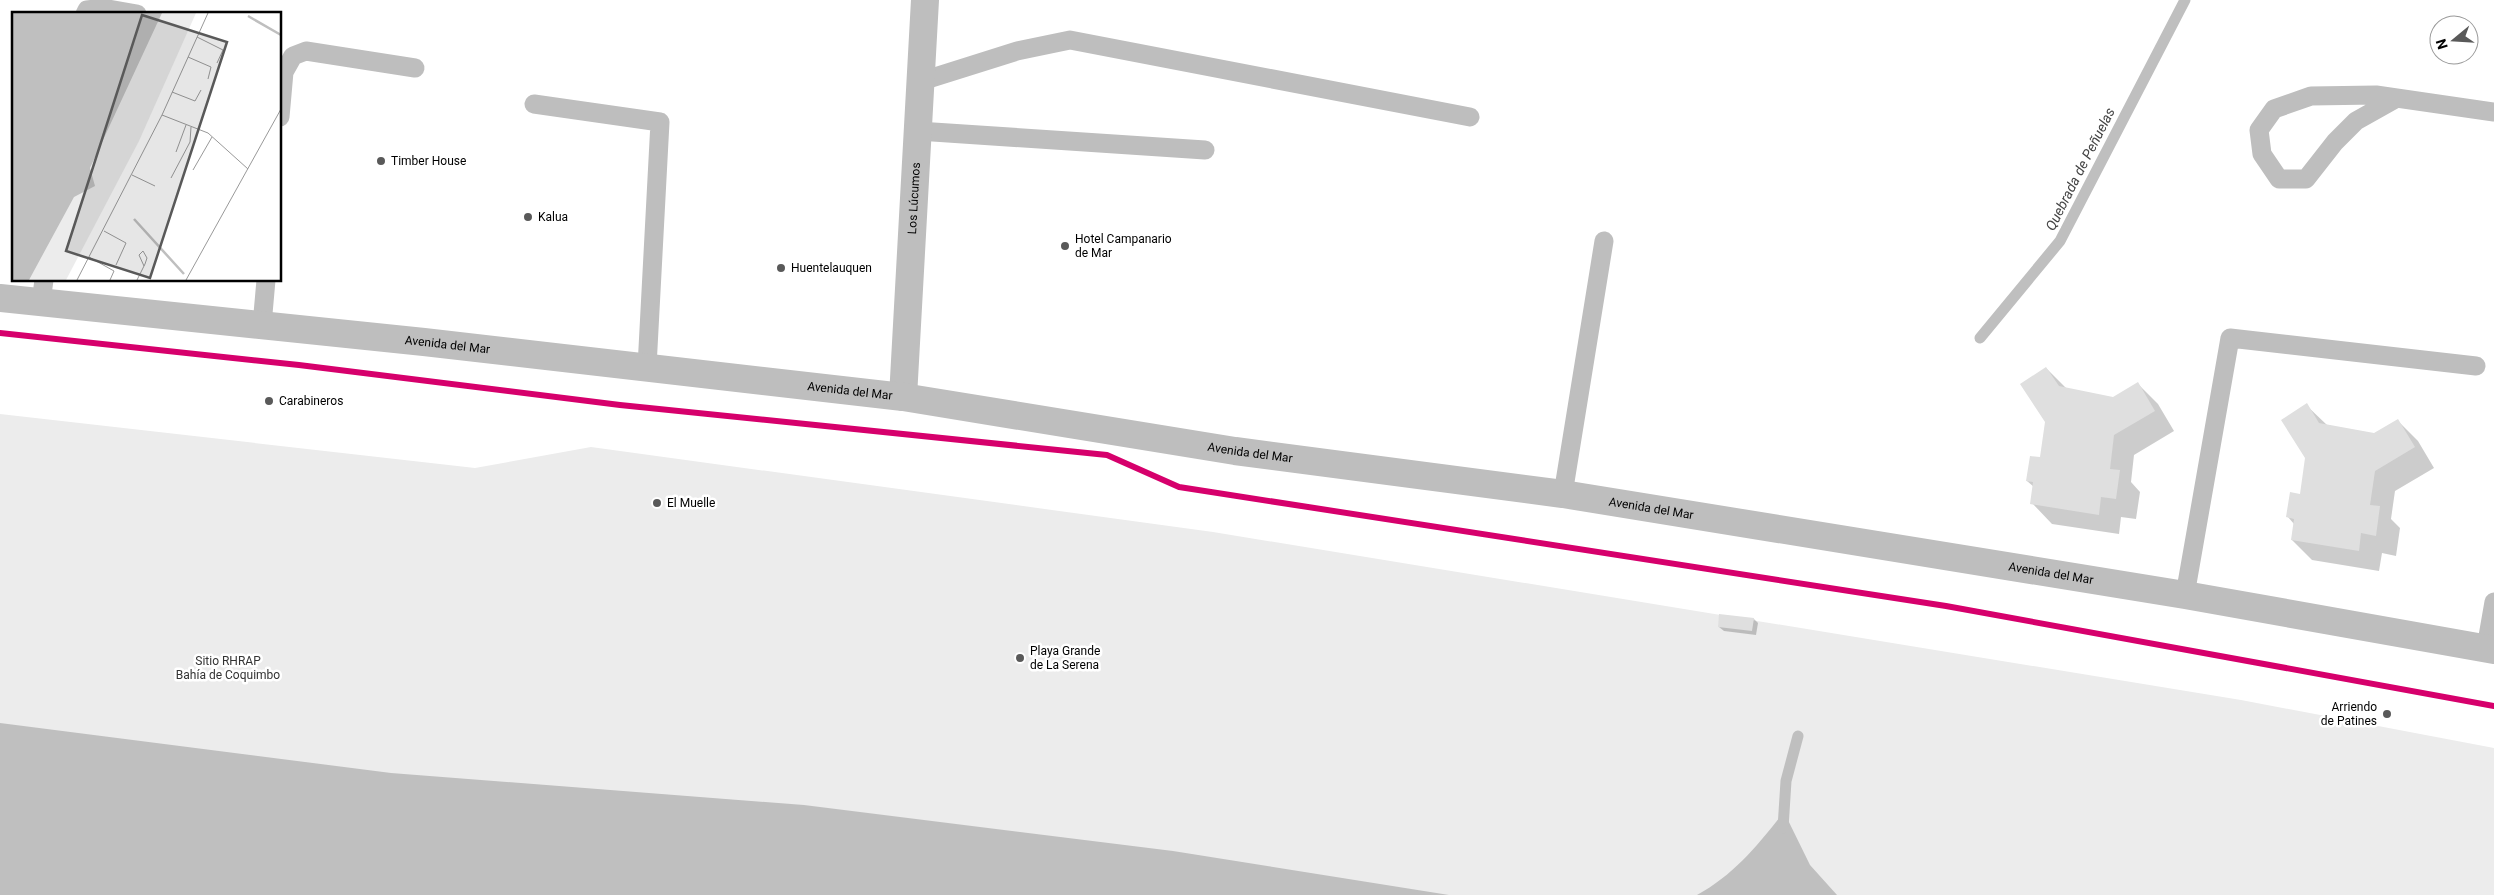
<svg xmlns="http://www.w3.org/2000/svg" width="2494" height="895" viewBox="0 0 2494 895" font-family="Roboto,sans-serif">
<rect width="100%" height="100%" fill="#fff"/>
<!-- green -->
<path fill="#ececec" d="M0,414L475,468L591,447L1213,532L2241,700L2494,748V895H0Z"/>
<!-- water -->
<g fill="#bfbfbf">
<path d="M0,723L391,773L804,805L1173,851L1449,895H0Z"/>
<path d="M1784,812L1810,865L1837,895H1697C1734,875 1758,845 1784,812Z"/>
</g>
<!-- shadow -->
<g fill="#0003">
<path d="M2046,368L2067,389L2114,398L2138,384L2158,404L2174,431L2134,455L2131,482L2140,492L2136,519L2121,517L2119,534L2052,524L2032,503L2034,487L2027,481L2041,459L2047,421Z"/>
<path d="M2306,405L2327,425L2374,435L2398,421L2418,441L2434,468L2395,491L2391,519L2400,528L2396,556L2382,553L2379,571L2312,560L2292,540L2294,524L2288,517L2301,495L2307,458Z"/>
<path d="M1754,619L1758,623L1756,635L1724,631L1719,627Z"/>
</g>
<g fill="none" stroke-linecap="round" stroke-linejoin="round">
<!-- stream -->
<g stroke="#bfbfbf" stroke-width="11">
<path d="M1980,338L2060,241L2185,0"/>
<path d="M1783,828L1786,781L1798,736"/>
</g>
</g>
<!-- building -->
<g fill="#dfdfdf">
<path d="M2046,367L2059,386L2113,397L2138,382L2155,411L2114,435L2110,469L2120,470L2116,499L2101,497L2099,515L2030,504L2033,482L2026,481L2030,456L2040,457L2045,422L2020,384Z"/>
<path d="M2307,403L2319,423L2374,433L2398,419L2415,447L2375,471L2370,505L2380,506L2376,536L2361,533L2359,551L2291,540L2294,519L2286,517L2290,492L2300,494L2305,458L2281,420Z"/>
<path d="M1719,614L1754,618L1752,631L1718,627Z"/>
</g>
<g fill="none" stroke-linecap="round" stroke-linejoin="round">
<!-- lane -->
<g stroke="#bebebe" stroke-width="19">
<path d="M85,14L87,10L102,8L137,14"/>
<path d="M922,81L1017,51L1070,40L1470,117"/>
<path d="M2397,98L2356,121L2335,142L2306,179H2279L2262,154L2259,130L2274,109L2311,96L2376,95L2494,112"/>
<path d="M534,104L660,122L647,367"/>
<path d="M280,117L284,72L293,56L306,51L415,68"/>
<path d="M918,131L1205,150"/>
<path d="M41,302L44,280"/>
<path d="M262,325L266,280"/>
<path d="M1563,494L1604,241"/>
<path d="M2185,595L2230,338L2476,366"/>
<path d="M2486,648L2494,602"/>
</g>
<!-- street -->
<path stroke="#bebebe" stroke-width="28" id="s1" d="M903,397L925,0"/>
<!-- primary -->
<path stroke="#bebebe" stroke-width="28" id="s2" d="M0,298L424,342L903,397L1235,451L1563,494L2185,595L2494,650"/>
<!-- cycleway casing -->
<g stroke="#fff" stroke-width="9">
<path id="cycleway" d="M0,333L299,365L620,405L1107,455L1179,487L1946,606L2494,706"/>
</g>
<!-- cycleway -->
<use href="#cycleway" stroke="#d6006c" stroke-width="6"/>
</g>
<!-- markers -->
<g fill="#595959" stroke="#fff" stroke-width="2">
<circle cx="381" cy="161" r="5"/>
<circle cx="528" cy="217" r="5"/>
<circle cx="1065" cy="246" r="5"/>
<circle cx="781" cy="268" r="5"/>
<circle cx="269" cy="401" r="5"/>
<circle cx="657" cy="503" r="5"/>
<circle cx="1020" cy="658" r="5"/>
<circle cx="2387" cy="714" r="5"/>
</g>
<g text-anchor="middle" stroke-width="5" stroke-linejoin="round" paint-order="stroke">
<!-- poi labels -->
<g font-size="12" fill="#000" stroke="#fff" text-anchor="start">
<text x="391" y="165">Timber House</text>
<text x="538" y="221">Kalua</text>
<text x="1075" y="243">Hotel Campanario<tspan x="1075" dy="14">de Mar</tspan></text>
<text x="791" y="272">Huentelauquen</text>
<text x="279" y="405">Carabineros</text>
<text x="667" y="507">El Muelle</text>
<text x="1030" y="655">Playa Grande<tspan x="1030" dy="14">de La Serena</tspan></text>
<text x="2377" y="711" text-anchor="end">Arriendo<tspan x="2377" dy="14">de Patines</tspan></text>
</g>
<!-- street labels -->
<g font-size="12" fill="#000" stroke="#fff">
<text dy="4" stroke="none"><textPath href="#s1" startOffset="199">Los Lúcumos</textPath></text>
<text dy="4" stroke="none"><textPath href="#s2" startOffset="450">Avenida del Mar</textPath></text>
<text dy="4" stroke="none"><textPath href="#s2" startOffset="855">Avenida del Mar</textPath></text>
<text dy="4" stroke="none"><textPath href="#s2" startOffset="1260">Avenida del Mar</textPath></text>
<text dy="4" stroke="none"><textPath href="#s2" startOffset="1665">Avenida del Mar</textPath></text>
<text dy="4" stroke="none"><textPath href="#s2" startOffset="2070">Avenida del Mar</textPath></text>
</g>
<!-- park labels -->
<g font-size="12" fill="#333" stroke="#fff">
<text x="228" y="665">Sitio RHRAP<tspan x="228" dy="14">Bahía de Coquimbo</tspan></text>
</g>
<!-- water labels -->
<g font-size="14" font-style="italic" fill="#444" stroke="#fff">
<text transform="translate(2080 169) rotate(-63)" y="5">Quebrada de Peñuelas</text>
</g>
</g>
<!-- overview -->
<g transform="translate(12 12)">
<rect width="269" height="269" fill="#fff"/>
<path d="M125,1H184L127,129L54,268H0Z" fill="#ececec"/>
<path d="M0,1H150L78,156L83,174L62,185L17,268H0Z" fill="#bfbfbf"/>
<path fill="none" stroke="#bfbfbf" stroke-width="2.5" d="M236,4L269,23M122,207L172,262"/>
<path fill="none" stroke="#999" stroke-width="1" d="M185,25L211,38L205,51M176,45L199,55L196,67M160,80L183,89L189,78M150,103L196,121L236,157M164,140L174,113M181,158L200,125M120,163L143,174M159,166L178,130L179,115M92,219L114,231L104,253M77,245L102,259L98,268M65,268L150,103L196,1M125,268L133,252L135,246L131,239L127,243L132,254M174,268L269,97"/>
<path fill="#595959" fill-opacity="0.15" stroke="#595959" stroke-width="2.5" d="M130,3L215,30L138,266L54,239Z"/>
<rect width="269" height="269" fill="none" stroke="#000" stroke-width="2.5"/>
</g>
<!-- north arrow -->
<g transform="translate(2454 40) rotate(252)"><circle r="24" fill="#ffffff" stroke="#999999"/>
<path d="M0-4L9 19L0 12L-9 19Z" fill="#595959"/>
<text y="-8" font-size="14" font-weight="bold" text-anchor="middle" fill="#000000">N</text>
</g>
</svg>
